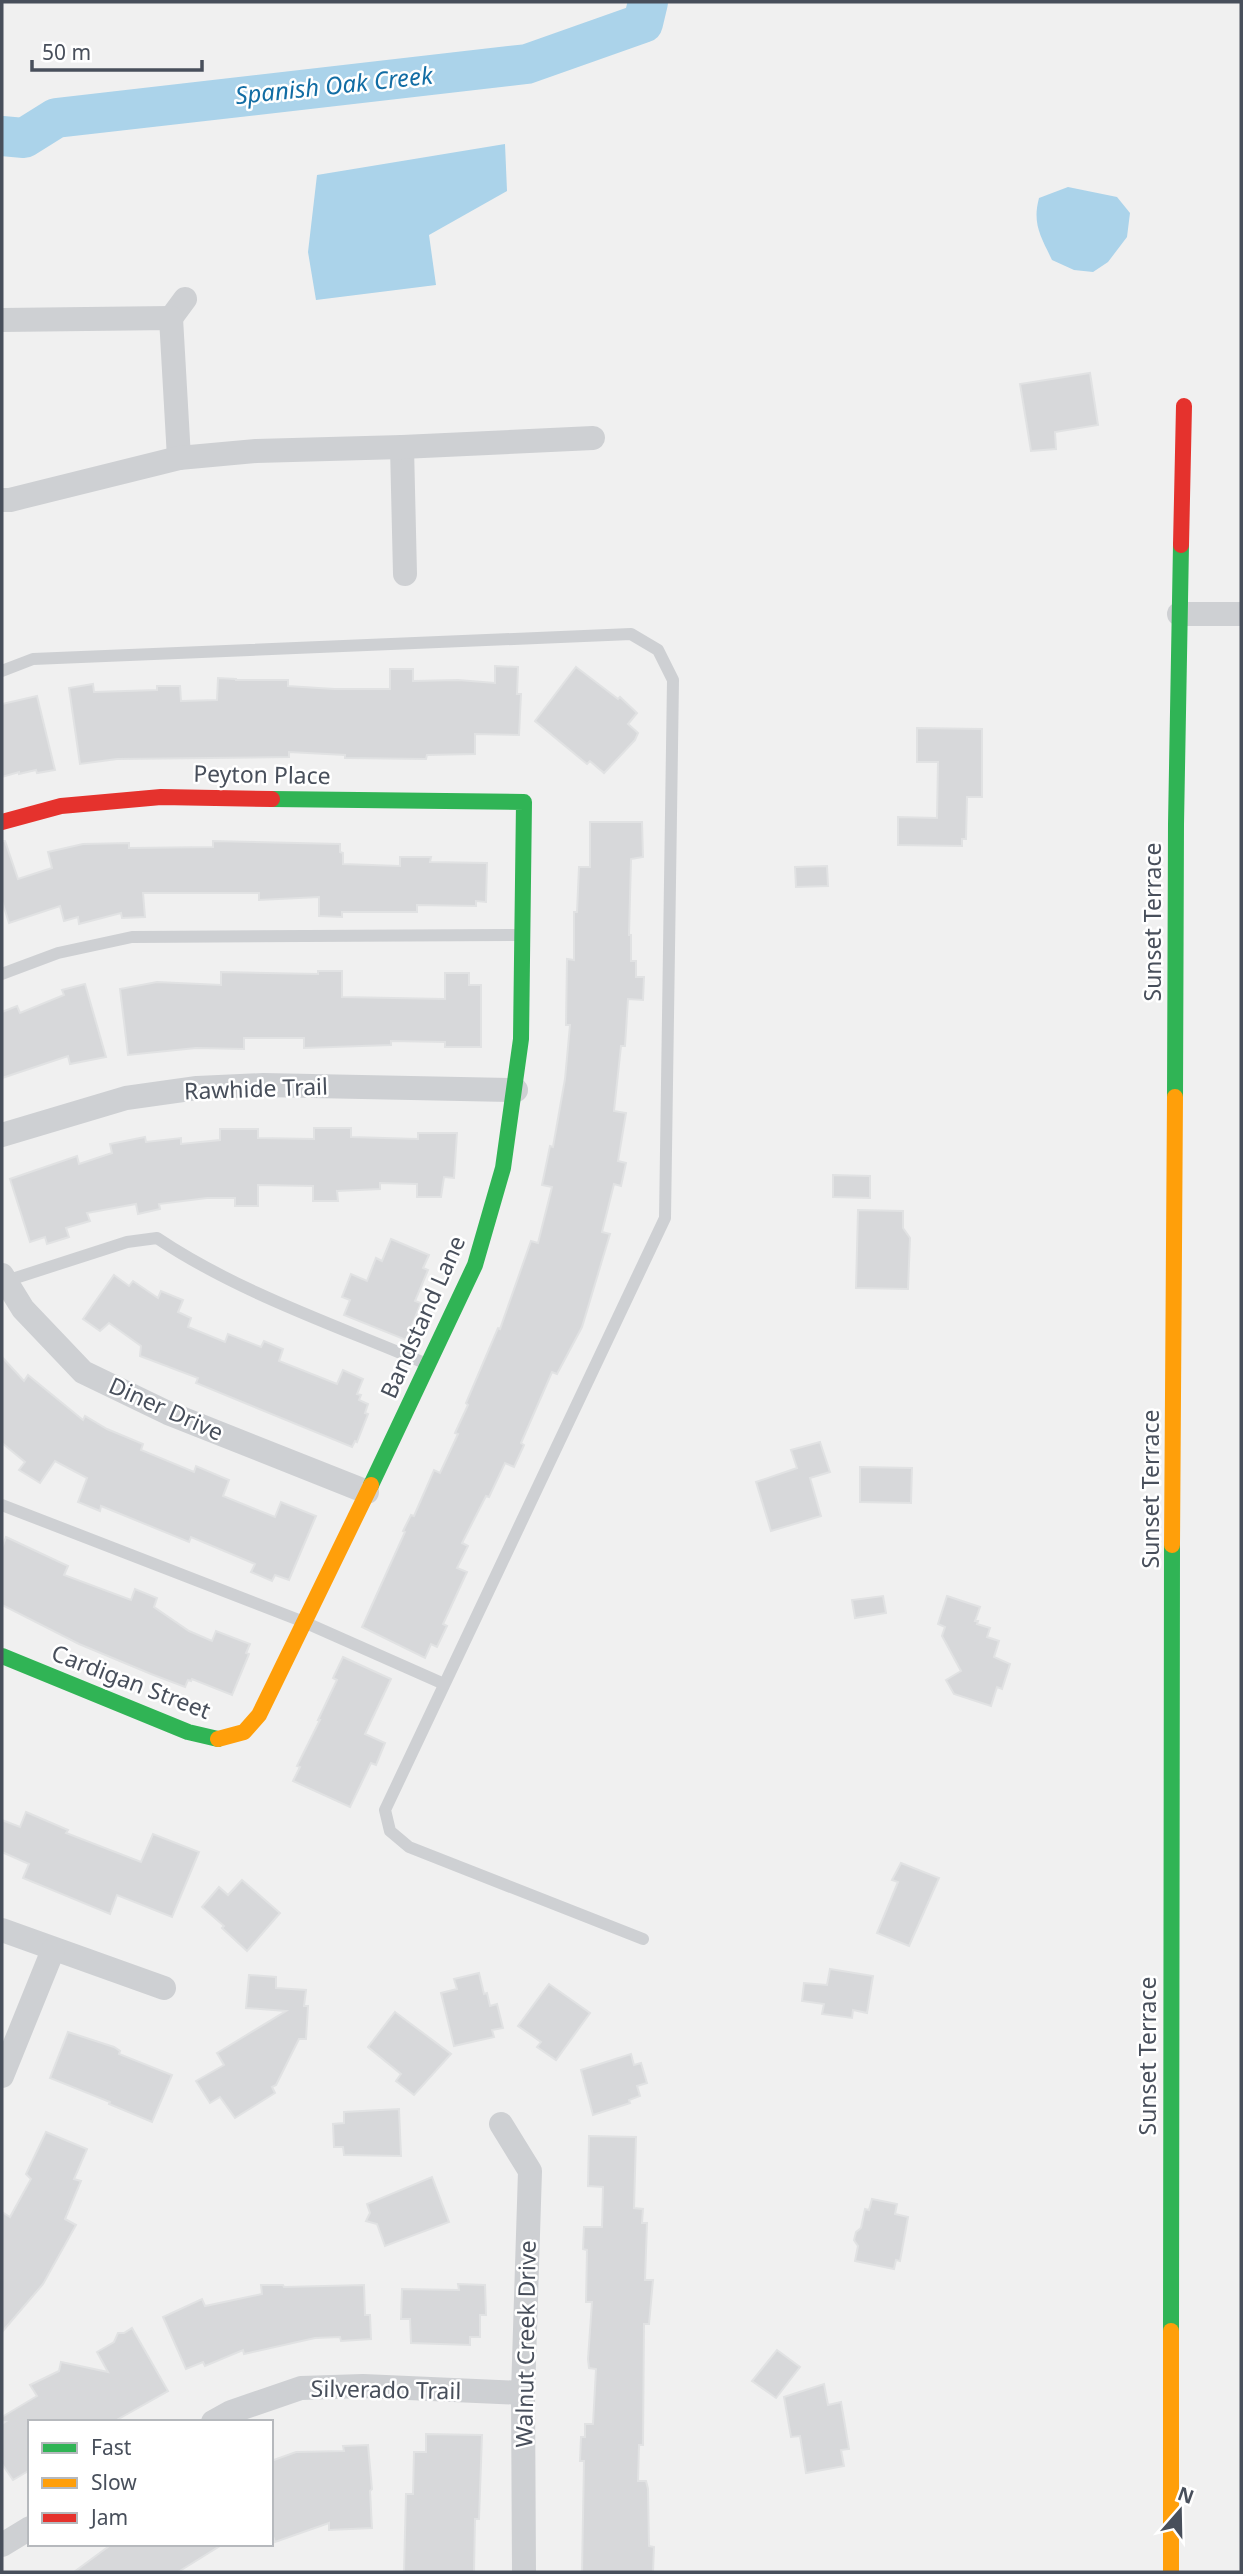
<svg xmlns="http://www.w3.org/2000/svg" width="1243" height="2574" viewBox="0 0 1243 2574" font-family="'Noto Sans',sans-serif">
<rect width="100%" height="100%" fill="#f0f0f0"/>
<!-- water -->
<g fill="#abd3ea">
<path d="M505,144L507,191L429,235L436,285L316,300L308,252L317,175Z"/>
<path d="M1068,187L1117,197L1130,213L1127,237L1108,262L1093,272L1074,270L1052,260C1041,237 1032,224 1039,198Z"/>
</g>
<g fill="none" stroke-linecap="round" stroke-linejoin="round">
<!-- river -->
<path stroke="#abd3ea" stroke-width="40" d="M2,136L24,138L56,118L527,64L643,23L648,2"/>
</g>
<!-- building -->
<g fill="#d7d8da" stroke="#e1e2e3" stroke-width="2">
<path d="M1090,373L1098,425L1055,432L1056,449L1031,451L1020,384Z"/>
<path d="M495,666L518,667L517,694H521L519,735L475,734V754L427,755L426,759L345,758V755L289,752V757L117,759L80,764L69,688L93,684L94,692L157,690V686H180L181,701L217,700L218,678L236,679V680H288V686L334,689H390V669H413V681L458,680L495,683Z"/>
<path d="M576,667L618,699L620,697L637,713L628,724L638,733L635,740L604,773L590,761L587,764L535,721Z"/>
<path d="M37,696L55,770L37,773L36,770L19,774V772L2,777V704Z"/>
<path d="M917,728L982,729V797H967L966,839H962V846L898,845V817L937,818L938,762H917Z"/>
<path d="M590,822H642L643,857L631,859L629,935H631V961H636V977H644L643,1000L628,999L625,1046H621L614,1111L626,1113L618,1161L626,1163L621,1186L614,1184L602,1232L610,1234L582,1327L557,1374L552,1372L521,1443L524,1445L514,1467L505,1463L489,1497L486,1496L462,1543L468,1546L457,1568L467,1572L443,1624L447,1626L437,1647L431,1644L425,1658L362,1627L405,1532L403,1531L411,1515L414,1516L434,1470L440,1473L458,1434L455,1433L468,1405L466,1403L498,1328L500,1329L531,1241L538,1243L552,1187L542,1185L550,1146L553,1147L565,1079L570,1025H566L567,959L574,960V912H577L579,867H590Z"/>
<path d="M2,841H5L18,879L52,868L48,852L83,844L129,843V848L213,847V841L340,844V852L343,853V864L400,866V857H431L430,862L487,863L486,902L476,901V906L417,905V912H342V917L319,916V897L259,900V893H143L145,917L122,918L121,913L79,924L78,917L64,921L60,906L9,923L2,901Z"/>
<path d="M827,866L828,886L796,887L795,867Z"/>
<path d="M318,971H342V997L445,999V973H469V985H481V1047H445V1042L391,1041V1045L304,1048V1038H244V1049L196,1048L128,1055L120,989L157,982L221,985V972L318,974Z"/>
<path d="M85,984L106,1057L70,1064L68,1056L2,1078V1012L17,1006L20,1013L64,995L62,990Z"/>
<path d="M314,1128H351V1137L418,1139V1133H457L454,1178L444,1177L441,1197H417V1184L380,1183V1189L337,1191L338,1201H313V1186L258,1185V1206H235V1198H207L159,1204L160,1209L138,1214L136,1204L87,1213L90,1221L66,1228L69,1237L47,1244L45,1237L30,1242L10,1179L77,1156L79,1164L112,1153L110,1144L145,1137L146,1142L181,1138V1144L220,1140V1129H258V1138L314,1139Z"/>
<path d="M833,1175L870,1176V1198L833,1197Z"/>
<path d="M858,1210L903,1211V1228L910,1238L908,1289L856,1288Z"/>
<path d="M391,1239L429,1255L423,1268L428,1270L415,1301L421,1303L406,1340L344,1315L350,1300L342,1297L351,1274L367,1281L376,1258L382,1261Z"/>
<path d="M114,1275L129,1286L133,1281L158,1298L161,1291L183,1300L178,1312L191,1318L188,1327L225,1342L228,1334L261,1347L264,1341L283,1349L279,1361L337,1384L343,1370L363,1379L357,1394L361,1395L359,1400L368,1404L365,1413L368,1414L357,1442L355,1441L352,1447L196,1383L198,1378L140,1356L141,1346L109,1323L100,1331L83,1319Z"/>
<path d="M2,1357L24,1381L28,1375L83,1420L85,1416L107,1429L143,1444L141,1450L194,1472L196,1466L229,1480L223,1496L275,1517L281,1502L316,1516L289,1580L275,1575L272,1581L251,1572L255,1564L191,1537L189,1542L101,1506L100,1511L78,1502L87,1478L55,1461L40,1483L19,1470L25,1462L2,1443Z"/>
<path d="M820,1442L830,1472L810,1478L821,1516L771,1531L756,1482L797,1468L791,1450Z"/>
<path d="M860,1467L912,1468L911,1503L860,1502Z"/>
<path d="M6,1537L68,1566L64,1575L131,1600L135,1589L157,1598L154,1607L189,1631L212,1641L216,1631L250,1644L246,1653L249,1654L232,1695L192,1679L191,1681L188,1680L185,1687L151,1674L79,1644L2,1605V1548Z"/>
<path d="M883,1596L886,1613L855,1618L852,1600Z"/>
<path d="M947,1596L980,1607L975,1621H978L977,1624L990,1628L987,1637L999,1641L994,1657L1010,1664L1002,1689L997,1687L991,1706L954,1694L946,1680L961,1671L942,1636L945,1627L938,1624Z"/>
<path d="M343,1657L391,1679L365,1734L385,1743L376,1765L371,1763L350,1807L293,1781L300,1767L297,1766L320,1720H318L337,1680L333,1678Z"/>
<path d="M26,1812L68,1830L66,1833L141,1862L153,1834L199,1852L172,1917L117,1895L110,1914L23,1878L29,1864L2,1852V1820L20,1827Z"/>
<path d="M901,1863L939,1878L909,1946L877,1933L898,1882L892,1880Z"/>
<path d="M242,1880L280,1913L247,1951L222,1928L224,1926L202,1907L219,1887L228,1895Z"/>
<path d="M830,1969L873,1976L867,2013L853,2010L852,2018L822,2014L824,2004L802,2001L804,1983L827,1985Z"/>
<path d="M479,1973L484,1994L487,1993L490,2006L497,2004L503,2028L492,2030L494,2037L454,2046L441,1993L457,1989L454,1979Z"/>
<path d="M249,1975L276,1977V1988L306,1990L304,2006H308L306,2039H299L276,2085L272,2087L275,2093L235,2118L220,2097L210,2103L196,2081L224,2065L217,2053L286,2011L246,2008Z"/>
<path d="M549,1984L590,2013L556,2060L537,2047L541,2042L518,2026Z"/>
<path d="M395,2012L451,2054L414,2095L396,2081L401,2074L368,2047Z"/>
<path d="M68,2032L114,2047L120,2051L119,2054L172,2075L152,2122L109,2104L110,2102L50,2078Z"/>
<path d="M631,2054L634,2065L641,2063L647,2083L637,2086L640,2096L629,2100L630,2103L593,2115L581,2070Z"/>
<path d="M399,2109L401,2156L344,2155L343,2147H334L333,2124L344,2123V2112Z"/>
<path d="M46,2132L87,2149L74,2179L81,2181L65,2219L76,2225L43,2284L2,2332V2212L10,2217L31,2179L26,2174Z"/>
<path d="M589,2136L636,2137L634,2208L643,2209L642,2223H647L645,2280H653L649,2324H644L643,2445H639L638,2481H646L648,2489L649,2546L654,2547L653,2572H582L584,2461H580L581,2437H585V2424H593L596,2369L589,2368L588,2359L592,2302H586L587,2250L583,2249L584,2227H602L603,2187L588,2186Z"/>
<path d="M432,2177L449,2222L385,2246L377,2224L366,2221L370,2213L367,2204Z"/>
<path d="M872,2199L897,2204L895,2214L908,2217L900,2261L896,2260L894,2269L855,2261L858,2246L854,2240L856,2232L861,2228L865,2209L869,2210Z"/>
<path d="M458,2284L485,2285L486,2315H480V2337H470V2345L411,2343L410,2319H401L402,2289L459,2290Z"/>
<path d="M261,2285H283L284,2287L364,2285L365,2315H370L371,2339L341,2341L340,2337L315,2338L244,2354L243,2350L205,2366L203,2362L186,2369L163,2317L202,2299L205,2306L262,2294Z"/>
<path d="M132,2328L168,2391L113,2422H30V2470L13,2480L2,2464V2424L5,2422H2V2417L37,2396L30,2385L59,2371L61,2362L108,2372L97,2352L114,2342L118,2333H124Z"/>
<path d="M777,2350L800,2367L776,2398L752,2381Z"/>
<path d="M824,2384L828,2405L841,2402L849,2449L841,2450L844,2466L806,2473L800,2436L791,2437L784,2397Z"/>
<path d="M426,2434L482,2435L479,2519H475L474,2572H404L406,2494H413L414,2452H426Z"/>
<path d="M368,2445L372,2489L370,2491L372,2528L329,2530V2523L275,2542L271,2531V2461L296,2452L344,2451L343,2446Z"/>
<path d="M112,2544H223L178,2572H74Z"/>
</g>
<g fill="none" stroke-linecap="round" stroke-linejoin="round">
<!-- lane -->
<g stroke="#ced0d3" stroke-width="12">
<path d="M2,671L33,659L631,634L658,650L673,680L665,1218L385,1810L390,1831L409,1847L643,1939"/>
<path d="M2,974L58,953L132,937L521,935"/>
<path d="M6,1281L127,1242L157,1238C239,1293 338,1326 429,1365"/>
<path d="M2,1505L304,1622L444,1684"/>
</g>
<!-- street -->
<g stroke="#ced0d3" stroke-width="24">
<path d="M171,318L185,299"/>
<path d="M2,320L171,318L179,458"/>
<path d="M402,447L405,574"/>
<path d="M2,500H10L179,458L256,451L402,447L593,438"/>
<path d="M1179,614H1241"/>
<path d="M2,1135L126,1098L197,1088L263,1085L516,1090"/>
<path d="M2,1275L23,1309L83,1372L168,1413L367,1492"/>
<path d="M2,1930L164,1988"/>
<path d="M2,2076L53,1950"/>
<path d="M501,2124L530,2171L523,2393L524,2572"/>
<path d="M213,2422L231,2412L301,2388L363,2386L523,2393"/>
<path d="M2,2545L30,2528"/>
</g>
<!-- fast -->
<g stroke="#30b455" stroke-width="16">
<path d="M272,799L524,802L521,1039L503,1168L475,1265L371,1485"/>
<path d="M1175,1097L1176,824L1181,545"/>
<path d="M2,1656L188,1732L218,1739"/>
<path d="M1171,2331L1172,1545"/>
</g>
<!-- slow -->
<g stroke="#ff9f0a" stroke-width="16">
<path d="M1172,1545L1175,1097"/>
<path d="M218,1739L244,1732L259,1715L371,1485"/>
<path d="M1171,2331V2572"/>
</g>
<!-- jam -->
<g stroke="#e5322d" stroke-width="16">
<path d="M1181,545L1184,406"/>
<path d="M2,822L61,806L161,797L272,799"/>
</g>
</g>
<g text-anchor="middle" stroke-width="5" stroke-linejoin="round" paint-order="stroke">
<!-- street labels -->
<g font-size="23" fill="#484f5b" stroke="#fff">
<text transform="translate(262 775) rotate(1)" y="8">Peyton Place</text>
<text transform="translate(1153 922) rotate(-90)" y="8">Sunset Terrace</text>
<text transform="translate(256 1089) rotate(-2)" y="8">Rawhide Trail</text>
<text transform="translate(423 1317) rotate(-66)" y="8">Bandstand Lane</text>
<text transform="translate(166 1409) rotate(24)" y="8">Diner Drive</text>
<text transform="translate(1151 1489) rotate(-90)" y="8">Sunset Terrace</text>
<text transform="translate(131 1682) rotate(21)" y="8">Cardigan Street</text>
<text transform="translate(1148 2056) rotate(-90)" y="8">Sunset Terrace</text>
<text transform="translate(526 2344) rotate(-89)" y="8">Walnut Creek Drive</text>
<text transform="translate(386 2390) rotate(1)" y="8">Silverado Trail</text>
</g>
<!-- water labels -->
<g font-size="24" font-style="italic" fill="#126da4" stroke="#fff">
<text transform="translate(334 86) rotate(-6)" y="8">Spanish Oak Creek</text>
</g>
</g>
<!-- border -->
<rect width="1243" height="2574" fill="none" stroke="#484f5b" stroke-width="7"/>
<!-- legend -->
<rect x="28" y="2420" width="245" height="126" fill="#ffffff" stroke="#b6b9bd" stroke-width="2"/>
<rect x="42" y="2443" width="35" height="10" fill="#30b455" stroke="#b6b9bd" stroke-width="2"/>
<text x="91" y="2455" font-size="21" fill="#484f5b">Fast</text>
<rect x="42" y="2478" width="35" height="10" fill="#ff9f0a" stroke="#b6b9bd" stroke-width="2"/>
<text x="91" y="2490" font-size="21" fill="#484f5b">Slow</text>
<rect x="42" y="2513" width="35" height="10" fill="#e5322d" stroke="#b6b9bd" stroke-width="2"/>
<text x="91" y="2525" font-size="21" fill="#484f5b">Jam</text>
<!-- north arrow -->
<g transform="translate(1180 2511) rotate(20)" stroke="#ffffff" stroke-width="5" paint-order="stroke">
<path d="M0-5L12 26L0 18L-12 26Z" fill="#484f5b"/>
<text y="-10" font-size="19" font-weight="bold" text-anchor="middle" fill="#484f5b">N</text>
</g>
<!-- scale -->
<path d="M32 60v10h170v-10" fill="none" stroke="#484f5b" stroke-width="3.5"/>
<text x="42" y="60" font-size="21" fill="#484f5b" stroke="#ffffff" stroke-width="5" paint-order="stroke">50 m</text>
</svg>
